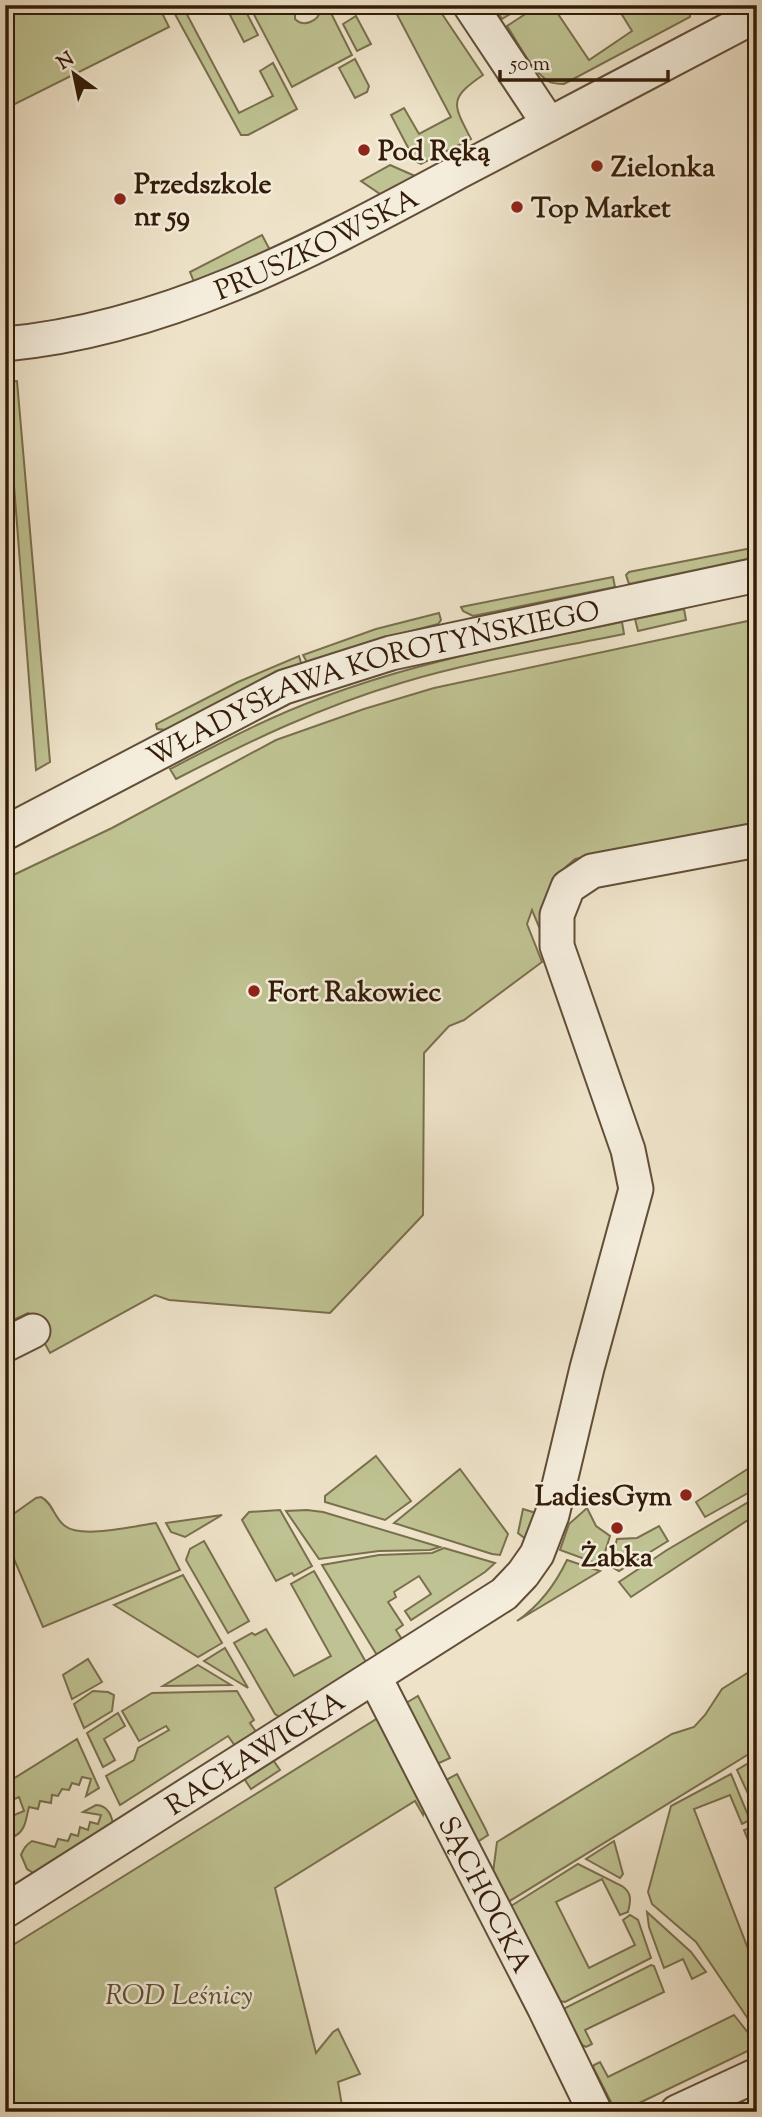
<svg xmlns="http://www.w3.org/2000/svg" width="762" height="2117" viewBox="0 0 762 2117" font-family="'Sorts Mill Goudy',serif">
<rect width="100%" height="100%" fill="#eee3c9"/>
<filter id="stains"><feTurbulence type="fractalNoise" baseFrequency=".00286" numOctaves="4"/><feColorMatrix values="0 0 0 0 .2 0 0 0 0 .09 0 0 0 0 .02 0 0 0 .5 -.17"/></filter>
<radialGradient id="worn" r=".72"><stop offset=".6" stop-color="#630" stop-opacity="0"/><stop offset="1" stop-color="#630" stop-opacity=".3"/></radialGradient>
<!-- green -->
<g fill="#bfc292" stroke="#7a6f4d" stroke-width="2">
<path d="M5,5H158L169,27L5,109Z"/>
<path d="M170,5H182L239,113L273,96L260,71L273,63L297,109L248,135H241Z"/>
<path d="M249,5H302L295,15V19C304,28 318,21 321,10L319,5H327L352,55L292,87Z"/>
<path d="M392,5H436L483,75C448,99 453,104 471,139L421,164L415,161L391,115L404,108L419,134L451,117Z"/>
<path d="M493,5H518L520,8L502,19Z"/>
<path d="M539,5H552L589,60L632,31L616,5H686L690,11V17L564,84C558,84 553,84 548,81C532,71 517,41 507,26Z"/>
<path d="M244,8L258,35L244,42L230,15Z"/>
<path d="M356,16L371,44L357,51L343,24Z"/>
<path d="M355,59L369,86L367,92L355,98L339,68Z"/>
<path d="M390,165L415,176L383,196L361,181Z"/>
<path d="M262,235L271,252L194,282L190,272Z"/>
<path d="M17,381L50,762L36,770L6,382Z"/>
<path d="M757,547V557L629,584L626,575L629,572Z"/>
<path d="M613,577L615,587L473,616L463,611L461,607Z"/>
<path d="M684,609L686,620L638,631L635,619Z"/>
<path d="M439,613L441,620L438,624L385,638L308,664L303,655L376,629Z"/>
<path d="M757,619V828L575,859C547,881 544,901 542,934L532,910L527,924L542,962L464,1020L449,1026L424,1053L423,1215L330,1313L169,1300L155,1295L50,1353L28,1313L5,1324V879L112,828L276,740L364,709L434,688Z"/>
<path d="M622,622L624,634C550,649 474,661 401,683C320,707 250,741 176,779L170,769C220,743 269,717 321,698C418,661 520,643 622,622Z"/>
<path d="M299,656L302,666L166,730L157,729L156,724L238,682Z"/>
<path d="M376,1456L411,1501L385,1520L325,1502V1496Z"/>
<path d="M757,1463V1488L705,1517L696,1502Z"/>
<path d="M460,1469L508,1534L500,1555L492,1554L394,1523Z"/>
<path d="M41,1497C53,1503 54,1518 65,1526C81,1539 135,1526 156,1523L180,1570L43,1627L5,1538V1520L36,1498Z"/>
<path d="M757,1497V1514L631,1597L619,1582L667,1550Z"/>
<path d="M587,1508L596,1526L610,1536L601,1565L560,1550L569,1524Z"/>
<path d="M523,1509L539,1514L528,1541L518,1533Z"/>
<path d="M280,1510L312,1566L294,1576L292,1573L276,1581L242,1520L249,1512Z"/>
<path d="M307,1510L323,1512L440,1547L430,1550L379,1551L319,1559L286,1511Z"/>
<path d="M222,1515L185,1537L171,1532L166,1523Z"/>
<path d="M659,1526L668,1541L619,1571L610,1566L617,1539L637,1538Z"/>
<path d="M204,1541L249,1621L228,1633L186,1560L190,1549Z"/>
<path d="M444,1548L495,1563L485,1572L411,1620L405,1611L431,1594L419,1576L394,1592L396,1597L388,1602L403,1625L396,1630L405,1644L380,1660L322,1565L379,1555L432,1553Z"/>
<path d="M567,1560L600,1571L517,1621C539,1606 556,1583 567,1560Z"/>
<path d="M314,1571L367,1664L280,1717L275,1714L234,1643L252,1633L255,1635L266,1629L294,1676L331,1656L291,1584Z"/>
<path d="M183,1575L222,1643L198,1657L114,1605Z"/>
<path d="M225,1648L248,1688L204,1661Z"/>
<path d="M88,1659L102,1682L72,1699L63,1675Z"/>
<path d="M198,1665L231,1685L163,1686Z"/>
<path d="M757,1667V1749L508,1902L493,1872L497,1842L672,1734L694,1727L705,1715L722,1689Z"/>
<path d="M93,1691L108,1692L114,1695L112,1711L84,1728L74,1704Z"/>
<path d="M237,1691L254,1720L250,1723L259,1736L238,1750L228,1736L120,1805L106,1776L134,1760L138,1748L169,1730L166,1726L139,1741L122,1711L152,1693Z"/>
<path d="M418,1696L450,1758L437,1764L401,1706Z"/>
<path d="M118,1713L125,1726L104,1739L115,1760L103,1767L87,1733Z"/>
<path d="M378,1718L424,1810L423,1815L415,1801L275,1888L316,2053L333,2032L338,2029L360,2074L338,2082L343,2112H5V1950Z"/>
<path d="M77,1739L99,1788L86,1796L91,1779L82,1777L79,1785L72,1783L69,1790L62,1789L58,1796L52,1795L51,1803L40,1801L38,1809L29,1807C26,1818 26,1830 15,1836L7,1818L24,1811L19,1797L5,1803V1784Z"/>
<path d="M271,1757L280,1770L251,1789L243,1777Z"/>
<path d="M757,1758V1813L737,1770Z"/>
<path d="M457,1774L486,1830L488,1835L479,1841H472L442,1787L446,1780Z"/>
<path d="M731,1774L750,1820L742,1824L730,1795L694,1809L757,1972V2032L696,1942L652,1904L648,1892L671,1806Z"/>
<path d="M96,1805C108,1805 113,1817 113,1828L38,1876L27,1869L21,1855C24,1848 26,1845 32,1841L55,1847L58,1839L68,1841L71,1834L78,1836L80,1827L88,1830L90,1822L98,1824L101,1815L83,1812Z"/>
<path d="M753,1827L757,1835V1862L744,1830Z"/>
<path d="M614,1841L623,1874L620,1878L586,1859Z"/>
<path d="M578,1864L622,1886C632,1893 631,1900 628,1912L620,1915L602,1879L556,1902L589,1968L635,1945L623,1920L630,1915L638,1920L651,1958L565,2002L560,2001L511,1906Z"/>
<path d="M647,1912L691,1952L706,1972L692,1979L683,1959L664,1968L649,1927Z"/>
<path d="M651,1965L654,1966L664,1992L585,2030L592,2044L586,2047L582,2045L565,2012V2008Z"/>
<path d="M734,2015L753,2039L754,2048L635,2105L620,2110L614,2108L593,2067L594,2065L600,2062L608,2077Z"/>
<path d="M742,2099L748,2111L716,2112Z"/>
</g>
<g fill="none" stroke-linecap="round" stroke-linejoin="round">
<!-- minor casing -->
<g stroke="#624e38" stroke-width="37">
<g id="minor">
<path d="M470,5L549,124"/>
<path id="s1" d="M5,344C171,329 318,247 462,170C560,118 659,67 757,15"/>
<path id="s2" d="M5,833L284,687L391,653L757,575"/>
<path d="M5,1345L33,1331"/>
<path id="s3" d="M375,1678L544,2007L595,2112"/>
<path id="s4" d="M5,1911L504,1594L523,1574L537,1554L552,1515L587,1368L636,1189L628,1150L557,946V915L568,887L592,871L757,840"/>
<path d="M677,2112L757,2075"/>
</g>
</g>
<!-- minor -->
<use href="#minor" stroke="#f4eddc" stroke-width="33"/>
</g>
<!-- markers -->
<g fill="#8f2418" stroke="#f4eddc" stroke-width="2.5">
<circle cx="364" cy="150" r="7"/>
<circle cx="597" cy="166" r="7"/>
<circle cx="120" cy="199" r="7"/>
<circle cx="517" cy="207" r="7"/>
<circle cx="254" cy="991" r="7"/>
<circle cx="686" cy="1495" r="7"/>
<circle cx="617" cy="1528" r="7"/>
</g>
<g text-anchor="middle" stroke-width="5" stroke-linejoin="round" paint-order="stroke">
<!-- poi labels -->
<g font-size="28" font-weight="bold" fill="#341c08" stroke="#f4eddc" text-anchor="start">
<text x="378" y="160">Pod Ręką</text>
<text x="611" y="176">Zielonka</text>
<text x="134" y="193">Przedszkole<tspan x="134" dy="32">nr 59</tspan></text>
<text x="531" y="217">Top Market</text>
<text x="268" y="1001">Fort Rakowiec</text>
<text x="672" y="1505" text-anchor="end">LadiesGym</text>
<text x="617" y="1566" text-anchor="middle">Żabka</text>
</g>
<!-- street labels -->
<g font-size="28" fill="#341c08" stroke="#f4eddc">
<text dy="10" stroke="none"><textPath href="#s1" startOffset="329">PRUSZKOWSKA</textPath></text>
<text dy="10" stroke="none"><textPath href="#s2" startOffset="401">WŁADYSŁAWA KOROTYŃSKIEGO</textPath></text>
<text dy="10" stroke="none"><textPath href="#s4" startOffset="296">RACŁAWICKA</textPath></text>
<text dy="10" stroke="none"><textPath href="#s3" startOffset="243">SĄCHOCKA</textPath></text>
</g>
<!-- park labels -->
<g font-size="28" font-style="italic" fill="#5e4e31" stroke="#f4eddc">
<text x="179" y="2004">ROD Leśnicy</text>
</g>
</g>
<!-- margin -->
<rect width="762" height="2117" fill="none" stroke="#eee3c9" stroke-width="28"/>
<rect x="7" y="7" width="748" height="2103" fill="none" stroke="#341c08" stroke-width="3.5"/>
<rect x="14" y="14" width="734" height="2089" fill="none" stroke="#341c08" stroke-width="2"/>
<!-- north arrow -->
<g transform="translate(74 74) rotate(327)" stroke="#f4eddc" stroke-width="5" paint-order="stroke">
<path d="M0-5L12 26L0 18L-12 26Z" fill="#341c08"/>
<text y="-10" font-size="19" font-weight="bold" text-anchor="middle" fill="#341c08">N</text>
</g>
<!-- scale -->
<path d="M500 70v10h168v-10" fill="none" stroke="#341c08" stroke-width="3.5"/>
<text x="510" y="70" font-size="21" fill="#341c08" stroke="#f4eddc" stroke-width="5" paint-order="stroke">50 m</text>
<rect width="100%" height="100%" filter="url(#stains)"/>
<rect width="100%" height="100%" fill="url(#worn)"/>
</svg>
